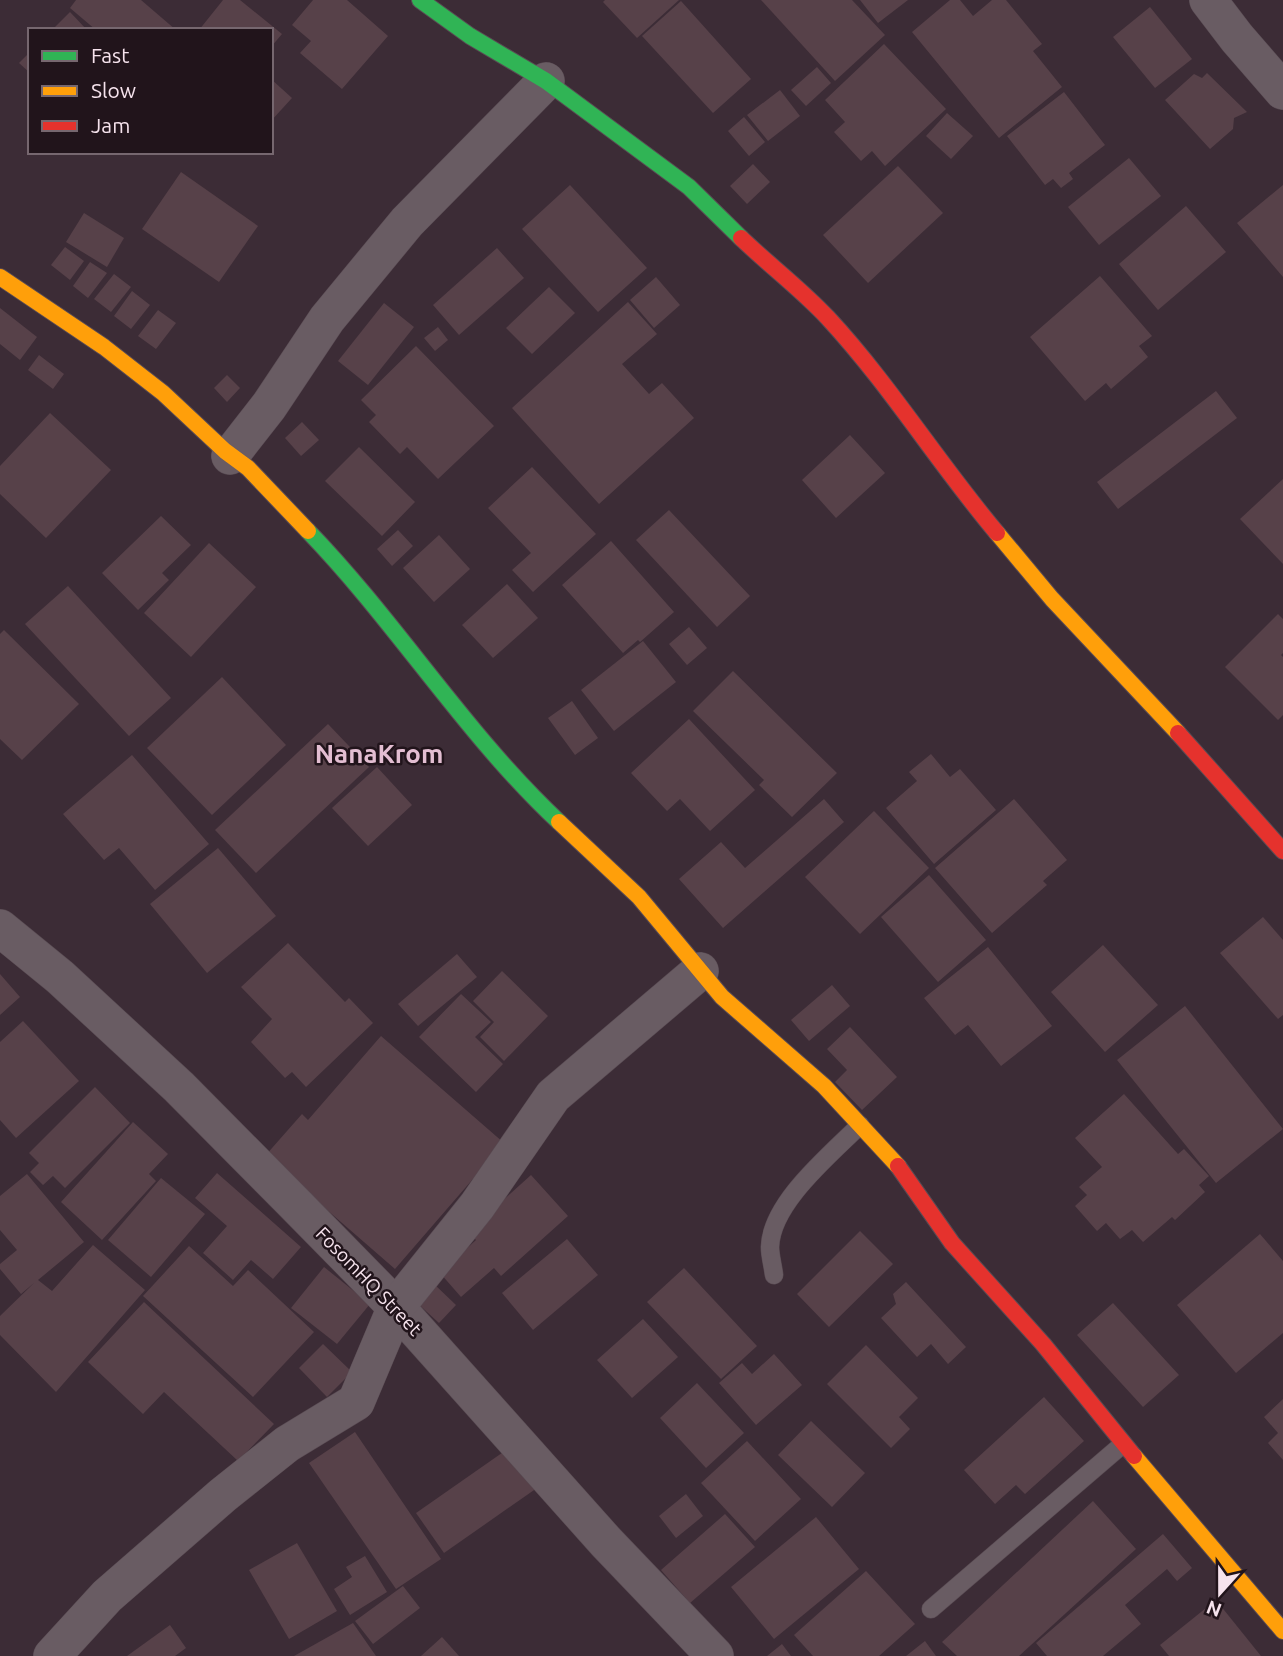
<svg xmlns="http://www.w3.org/2000/svg" width="1283" height="1656" viewBox="0 0 1283 1656" font-family="Ubuntu,sans-serif">
<rect width="100%" height="100%" fill="#3c2c36"/>
<!-- building -->
<g fill="#574149">
<path d="M76,0H141L176,30H96L70,8Z"/>
<path d="M223,0H240L282,34L271,47V30H199Z"/>
<path d="M313,0H347L388,36L342,89L300,53L311,41L292,25Z"/>
<path d="M605,0H679L637,38L603,2Z"/>
<path d="M761,0H852L885,35L835,81Z"/>
<path d="M860,0H908L878,23Z"/>
<path d="M950,0H960L973,16L992,0H1006L1042,44L1033,51L1062,87L999,138L912,32Z"/>
<path d="M681,1L751,79L713,113L642,36Z"/>
<path d="M1150,7L1192,59L1155,88L1113,37Z"/>
<path d="M70,12L87,30H52Z"/>
<path d="M884,44L946,109L885,166L872,151L861,161L834,132L845,122L825,100Z"/>
<path d="M30,52V73L19,63Z"/>
<path d="M817,67L831,83L806,106L791,90Z"/>
<path d="M1207,73L1247,112L1234,118L1233,129L1210,149L1165,100L1194,74L1202,78Z"/>
<path d="M271,79L292,98L271,121Z"/>
<path d="M780,90L800,116L768,141L747,115Z"/>
<path d="M1064,92L1105,145L1069,173L1073,179L1061,188L1053,179L1045,185L1007,136Z"/>
<path d="M947,113L973,136L951,159L926,136Z"/>
<path d="M744,117L765,142L749,156L728,131Z"/>
<path d="M1129,158L1161,196L1099,245L1068,207Z"/>
<path d="M753,164L770,182L747,204L730,186Z"/>
<path d="M898,166L943,213L868,283L823,235Z"/>
<path d="M181,172L258,226L219,282L142,229Z"/>
<path d="M570,185L647,268L598,312L522,229Z"/>
<path d="M1283,185V277L1237,223Z"/>
<path d="M1186,206L1226,252L1158,310L1119,264Z"/>
<path d="M84,213L124,238L107,267L66,242Z"/>
<path d="M65,247L84,261L70,280L51,265Z"/>
<path d="M497,248L524,278L459,335L433,305Z"/>
<path d="M90,262L107,273L88,298L73,286Z"/>
<path d="M114,274L131,287L111,312L94,299Z"/>
<path d="M1100,276L1152,336L1139,346L1148,357L1111,389L1106,383L1085,401L1030,337Z"/>
<path d="M656,277L680,305L654,328L630,300Z"/>
<path d="M549,287L575,313L532,354L506,328Z"/>
<path d="M132,291L150,305L131,329L114,316Z"/>
<path d="M628,302L657,334L622,364L649,394L662,383L694,418L599,504L512,408Z"/>
<path d="M384,303L414,327L368,385L338,361Z"/>
<path d="M0,308L37,337L20,360L0,344Z"/>
<path d="M158,310L176,323L156,349L138,336Z"/>
<path d="M438,327L448,340L435,351L424,338Z"/>
<path d="M416,346L494,426L438,479L407,447L400,454L369,422L376,415L361,400Z"/>
<path d="M39,355L64,374L53,389L28,370Z"/>
<path d="M227,375L240,388L227,402L214,388Z"/>
<path d="M1216,391L1237,418L1118,509L1097,482Z"/>
<path d="M50,413L111,470L46,538L0,494V466Z"/>
<path d="M302,422L319,440L301,456L285,438Z"/>
<path d="M850,435L885,473L836,518L802,480Z"/>
<path d="M359,447L415,502L382,536L325,481Z"/>
<path d="M532,467L596,534L533,592L512,570L531,553L488,508Z"/>
<path d="M1283,479V564L1240,519Z"/>
<path d="M669,510L750,596L717,627L636,540Z"/>
<path d="M161,516L191,545L162,573L169,580L138,610L102,573Z"/>
<path d="M398,530L413,546L392,566L377,549Z"/>
<path d="M439,535L470,569L434,602L403,568Z"/>
<path d="M611,541L674,612L640,642L638,640L623,653L562,585Z"/>
<path d="M209,543L256,587L191,657L144,613Z"/>
<path d="M507,584L538,618L493,658L462,625Z"/>
<path d="M68,586L171,698L129,736L25,624Z"/>
<path d="M1278,614L1283,619V653L1281,655L1283,657V715L1278,720L1225,667Z"/>
<path d="M689,627L707,648L687,665L669,644Z"/>
<path d="M4,630L79,704L22,760L0,739V634Z"/>
<path d="M643,641L676,682L614,731L581,690Z"/>
<path d="M733,671L837,773L792,817L759,785L764,780L693,711Z"/>
<path d="M222,677L286,745L212,815L147,748Z"/>
<path d="M572,701L598,738L575,755L548,718Z"/>
<path d="M689,719L755,790L710,831L680,799L667,811L631,773Z"/>
<path d="M328,724L369,767L256,873L215,830Z"/>
<path d="M931,754L950,777L960,769L996,810L934,864L886,808L917,781L909,772Z"/>
<path d="M132,755L209,844L155,890L119,848L104,860L63,814Z"/>
<path d="M377,767L412,805L368,846L332,808Z"/>
<path d="M824,799L844,822L723,928L679,879L721,842L745,868Z"/>
<path d="M1014,799L1067,860L1043,881L1047,885L992,933L935,868Z"/>
<path d="M874,811L929,868L860,934L805,877Z"/>
<path d="M218,848L276,916L207,973L150,904Z"/>
<path d="M929,875L986,940L938,982L881,917Z"/>
<path d="M1263,917L1283,940V1015L1278,1019L1220,953Z"/>
<path d="M288,943L345,1002L349,998L373,1023L306,1087L292,1072L285,1078L251,1042L272,1019L241,987Z"/>
<path d="M1103,945L1158,1005L1105,1052L1051,992Z"/>
<path d="M988,947L1052,1026L1001,1066L968,1025L955,1035L924,998Z"/>
<path d="M457,954L477,977L418,1026L398,1004Z"/>
<path d="M502,971L548,1016L504,1061L480,1037L494,1022L473,1001Z"/>
<path d="M0,974L20,997L0,1015Z"/>
<path d="M832,985L850,1006L809,1041L791,1020Z"/>
<path d="M461,994L491,1022L475,1037L503,1064L476,1092L419,1037Z"/>
<path d="M1185,1006L1283,1129L1216,1183L1117,1060Z"/>
<path d="M23,1021L79,1081L16,1138L0,1120V1042Z"/>
<path d="M850,1027L897,1077L862,1110L835,1082L847,1070L827,1049Z"/>
<path d="M381,1036L504,1143L395,1269L265,1156L302,1114L308,1120Z"/>
<path d="M95,1087L130,1123L65,1188L53,1176L43,1185L30,1172L39,1163L29,1153Z"/>
<path d="M1124,1094L1178,1154L1184,1149L1209,1176L1199,1185L1205,1192L1175,1220L1172,1217L1143,1242L1132,1230L1120,1239L1106,1223L1097,1231L1075,1206L1087,1195L1079,1187L1102,1167L1075,1138Z"/>
<path d="M133,1122L168,1154L149,1174L156,1181L102,1240L61,1202Z"/>
<path d="M217,1173L301,1247L273,1279L251,1260L233,1280L203,1253L227,1226L195,1198Z"/>
<path d="M27,1174L84,1242L38,1280L52,1291L93,1245L145,1290L56,1392L0,1335V1316L34,1283L21,1294L0,1269V1264L17,1250L0,1230V1196Z"/>
<path d="M531,1175L568,1216L501,1276L494,1268L461,1297L440,1273L476,1240L468,1232Z"/>
<path d="M161,1178L205,1214L151,1277L108,1240Z"/>
<path d="M860,1231L893,1264L829,1327L797,1294Z"/>
<path d="M1260,1234L1283,1261V1333L1236,1373L1177,1305Z"/>
<path d="M567,1239L598,1275L533,1330L502,1293Z"/>
<path d="M189,1246L233,1286L248,1270L314,1332L253,1397L143,1296Z"/>
<path d="M324,1267L370,1304L337,1344L291,1308Z"/>
<path d="M684,1268L757,1346L721,1379L647,1302Z"/>
<path d="M906,1282L966,1347L948,1364L931,1344L917,1357L881,1318L896,1304L893,1294Z"/>
<path d="M434,1284L456,1305L439,1323L416,1302Z"/>
<path d="M144,1302L274,1424L238,1461L164,1392L143,1414L88,1362Z"/>
<path d="M1113,1303L1179,1375L1143,1407L1077,1335Z"/>
<path d="M643,1319L678,1357L632,1398L597,1360Z"/>
<path d="M323,1344L352,1372L327,1397L299,1368Z"/>
<path d="M866,1345L918,1398L899,1417L910,1429L891,1448L827,1384Z"/>
<path d="M774,1354L802,1385L756,1425L719,1383L742,1363L752,1374Z"/>
<path d="M697,1383L744,1433L706,1468L660,1418Z"/>
<path d="M1044,1397L1084,1441L1025,1494L1016,1485L995,1504L964,1470Z"/>
<path d="M1283,1399V1460L1268,1443L1278,1433L1264,1417Z"/>
<path d="M811,1421L865,1473L832,1507L778,1455Z"/>
<path d="M355,1432L441,1559L396,1589L309,1463Z"/>
<path d="M747,1441L801,1499L755,1541L701,1483Z"/>
<path d="M509,1448L537,1488L444,1553L416,1513Z"/>
<path d="M686,1494L703,1516L676,1538L659,1516Z"/>
<path d="M1093,1501L1136,1549L1019,1656H957L942,1642Z"/>
<path d="M725,1514L755,1547L690,1603L661,1570Z"/>
<path d="M816,1517L859,1569L774,1639L731,1587Z"/>
<path d="M1163,1534L1192,1568L1177,1581L1167,1569L1125,1605L1141,1624L1103,1656H1047L1036,1643Z"/>
<path d="M297,1543L337,1611L289,1639L249,1570Z"/>
<path d="M365,1556L387,1592L350,1615L334,1589L352,1577L346,1567Z"/>
<path d="M866,1571L915,1624L879,1656H813L794,1635Z"/>
<path d="M403,1586L420,1608L373,1644L355,1621Z"/>
<path d="M1216,1600L1261,1656H1169L1160,1645Z"/>
<path d="M353,1623L376,1656H294Z"/>
<path d="M170,1625L186,1648L175,1656H127Z"/>
<path d="M442,1637L459,1656H421Z"/>
<path d="M925,1641L936,1656H906Z"/>
<path d="M782,1644L791,1656H767Z"/>
</g>
<g fill="none" stroke-linecap="round" stroke-linejoin="round">
<!-- lane casing -->
<g stroke="#594b53" stroke-width="19">
<g id="lane">
<path d="M774,1275C773,1266 770,1256 770,1247C771,1203 830,1155 860,1125"/>
<path d="M931,1609L1123,1444"/>
</g>
</g>
<!-- street casing -->
<g stroke="#594b53" stroke-width="38">
<g id="street">
<path d="M1208,0L1237,38L1283,91"/>
<path d="M230,456L269,406L327,319L407,222L546,81"/>
<path d="M0,928L60,977L179,1087L295,1204L396,1307L606,1542L715,1656"/>
<path d="M52,1656L107,1596L223,1495L287,1444L356,1402L396,1307L477,1206L553,1096L700,971"/>
</g>
</g>
<!-- fast casing -->
<g stroke="#594b53" stroke-width="18">
<g id="fast">
<path d="M420,0L470,36L546,81L689,187L741,238"/>
<path d="M308,531C397,623 465,734 559,822"/>
</g>
</g>
<!-- slow casing -->
<g stroke="#594b53" stroke-width="18">
<g id="slow">
<path d="M0,277L104,347L163,393L225,451L248,468L308,531"/>
<path d="M997,533L1052,599L1178,733"/>
<path d="M559,822L639,897L722,997L824,1086L898,1166"/>
<path d="M1134,1456L1283,1631"/>
</g>
</g>
<!-- jam casing -->
<g stroke="#594b53" stroke-width="18">
<g id="jam">
<path d="M741,238C769,265 801,289 828,318C890,385 938,463 997,533"/>
<path d="M1178,733L1283,851"/>
<path d="M898,1166L952,1243L1043,1344L1134,1456"/>
</g>
</g>
<!-- lane -->
<use href="#lane" stroke="#695c63" stroke-width="18"/>
<!-- street -->
<use href="#street" stroke="#695c63" stroke-width="37"/>
<!-- fast -->
<use href="#fast" stroke="#30b455" stroke-width="16"/>
<!-- slow -->
<use href="#slow" stroke="#ff9f0a" stroke-width="16"/>
<!-- jam -->
<use href="#jam" stroke="#e5322d" stroke-width="16"/>
</g>
<g text-anchor="middle" stroke-width="5" stroke-linejoin="round" paint-order="stroke">
<!-- street labels -->
<g font-size="19" fill="#f6e3ed" stroke="#21141b">
<text transform="translate(369 1281) rotate(46)" y="7">FosomHQ Street</text>
</g>
<!-- district labels -->
<g font-size="26" font-weight="bold" fill="#e3bed2" stroke="#21141b">
<text x="379" y="763">NanaKrom</text>
</g>
</g>
<!-- legend -->
<rect x="28" y="28" width="245" height="126" fill="#21141b" stroke="#76676f" stroke-width="2"/>
<rect x="42" y="51" width="35" height="10" fill="#30b455" stroke="#76676f" stroke-width="2"/>
<text x="91" y="63" font-size="21" fill="#f6e3ed">Fast</text>
<rect x="42" y="86" width="35" height="10" fill="#ff9f0a" stroke="#76676f" stroke-width="2"/>
<text x="91" y="98" font-size="21" fill="#f6e3ed">Slow</text>
<rect x="42" y="121" width="35" height="10" fill="#e5322d" stroke="#76676f" stroke-width="2"/>
<text x="91" y="133" font-size="21" fill="#f6e3ed">Jam</text>
<!-- north arrow -->
<g transform="translate(1220 1593) rotate(201)" stroke="#21141b" stroke-width="5" paint-order="stroke">
<path d="M0-5L12 26L0 18L-12 26Z" fill="#f6e3ed"/>
<text y="-10" font-size="19" font-weight="bold" text-anchor="middle" fill="#f6e3ed">N</text>
</g>
</svg>
